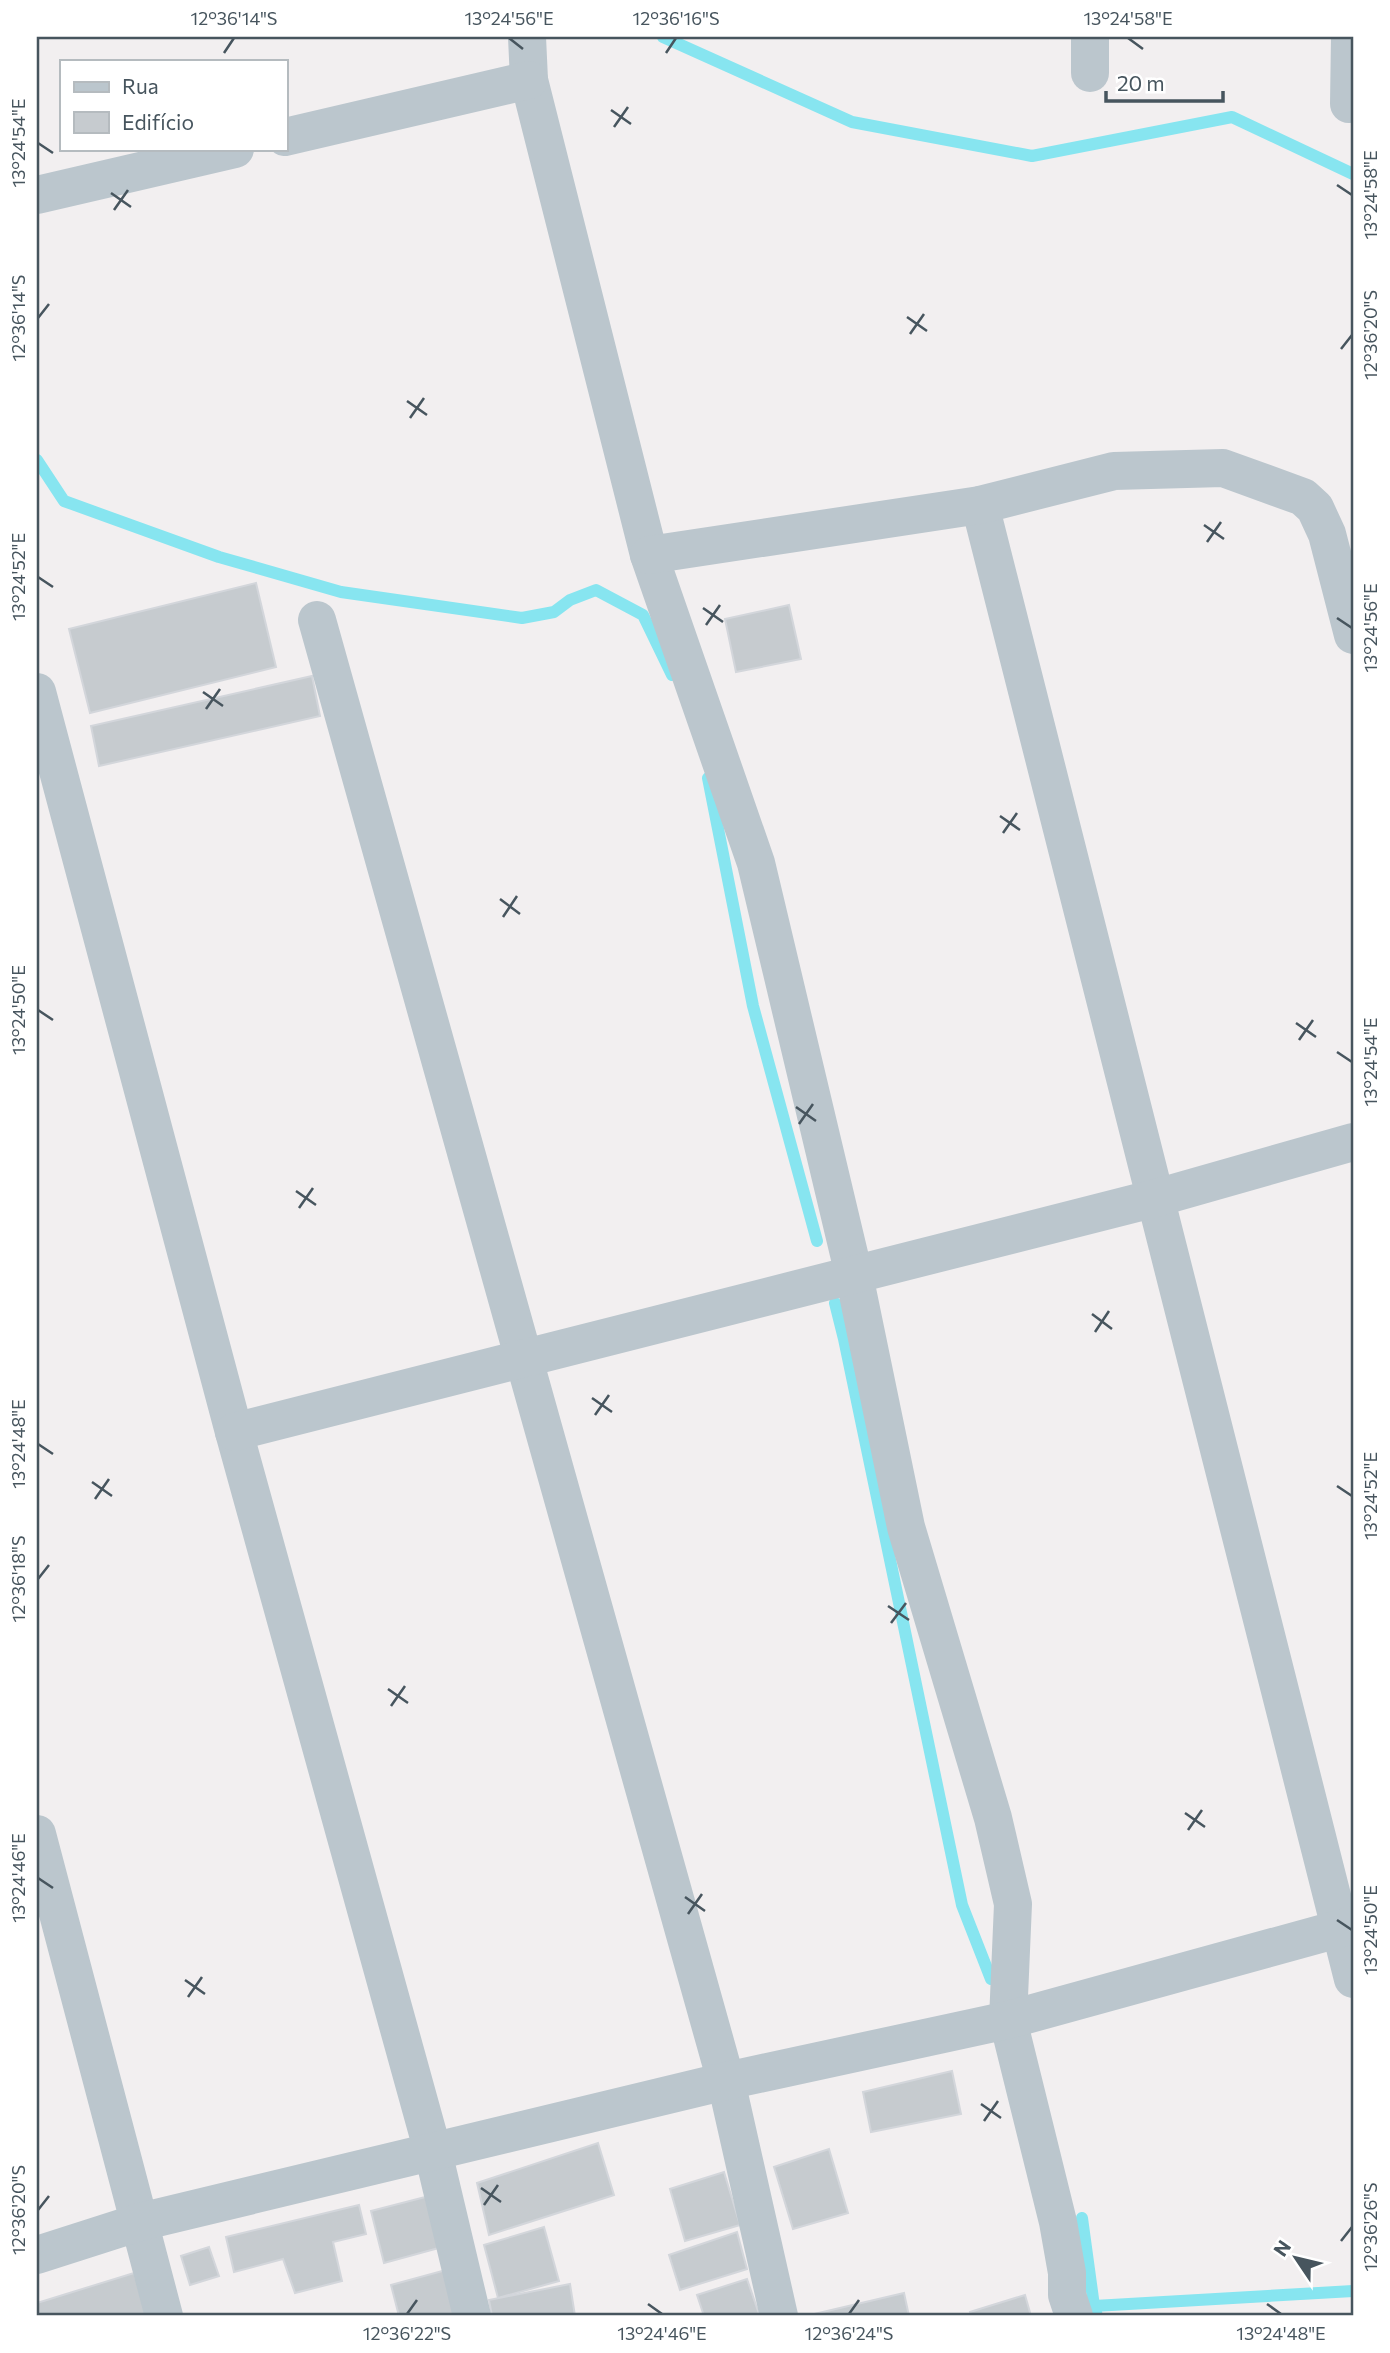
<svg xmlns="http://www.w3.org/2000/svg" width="1390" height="2353" viewBox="0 0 1390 2353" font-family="Commissioner,sans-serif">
<rect width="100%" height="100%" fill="#f2eff0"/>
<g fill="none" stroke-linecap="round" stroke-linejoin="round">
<!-- stream -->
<g stroke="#87e5f0" stroke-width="12">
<path d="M663,37L852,122L1032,156L1232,117L1353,174"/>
<path d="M37,460L64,501L219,557L341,592L522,618L554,612L570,600L596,590L643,615L672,675"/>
<path d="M708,778L753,1006L817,1241"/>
<path d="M835,1303L844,1339L962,1905L991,1979"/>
<path d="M1082,2218L1094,2306L1097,2316"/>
<path d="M1094,2306L1353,2291"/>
</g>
</g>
<!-- building -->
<g fill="#c6cbcf" stroke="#d3d6db" stroke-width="2">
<path d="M256,583L276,667L90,713L69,629Z"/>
<path d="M789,605L801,659L736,672L725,619Z"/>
<path d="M312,676L320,716L99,766L91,726Z"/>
<path d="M952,2071L961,2114L871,2132L863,2092Z"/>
<path d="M598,2143L614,2195L489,2235L477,2183Z"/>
<path d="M829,2149L848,2213L793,2229L774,2167Z"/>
<path d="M724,2172L740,2225L685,2241L670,2189Z"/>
<path d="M433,2195L446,2246L384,2263L371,2211Z"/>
<path d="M359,2205L366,2234L333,2242L342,2281L295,2293L283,2259L234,2272L226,2237Z"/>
<path d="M544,2227L559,2281L498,2298L484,2245Z"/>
<path d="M737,2232L747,2269L680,2290L669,2255Z"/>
<path d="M209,2247L219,2276L190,2285L181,2256Z"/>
<path d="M446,2270L457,2314L449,2316H399L391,2285Z"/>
<path d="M134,2273L148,2316H37V2303Z"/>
<path d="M747,2279L759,2314L751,2316H704L697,2295Z"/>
<path d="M570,2284L575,2316H492L489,2300Z"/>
<path d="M904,2293L909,2316L810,2315Z"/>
<path d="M1025,2295L1031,2316H971L970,2312Z"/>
</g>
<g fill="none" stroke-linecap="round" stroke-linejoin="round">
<!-- minor -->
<g stroke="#bbc6cd" stroke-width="38">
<path d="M527,37L529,80L649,555L756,863L854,1275L906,1527L993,1818L1013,1904L1008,2020L1058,2222L1067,2273V2295L1074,2316"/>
<path d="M1090,37V73"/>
<path d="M1349,104L1350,37"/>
<path d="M285,137L529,80"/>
<path d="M37,195L235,149"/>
<path d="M980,505L1353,1979"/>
<path d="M649,555L980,505L1114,471L1223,468L1303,497L1315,508L1327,534L1353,635"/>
<path d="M317,620L726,2081L779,2316"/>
<path d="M37,692L234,1432L433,2152L472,2316"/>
<path d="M234,1432L1156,1198L1353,1142"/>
<path d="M37,1834L164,2316"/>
<path d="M37,2255L140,2222L726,2081L1008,2020L1353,1925"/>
</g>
</g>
<!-- ticks -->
<path fill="none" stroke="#47555e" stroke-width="2.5" d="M509,38L523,49M1128,38L1143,49M224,53L234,38M666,53L676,38M611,110L631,124M614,127L628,107M38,143L53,153M1337,185L1352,195M111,193L131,207M114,210L128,190M907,317L927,331M38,318L49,304M910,334L924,314M1341,349L1352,335M407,401L427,415M410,418L424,398M1204,525L1224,539M1207,542L1221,522M38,577L53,587M703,608L723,622M1337,618L1352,628M706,625L720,605M203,692L223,706M206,709L220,689M1000,816L1020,830M1003,833L1017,813M500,899L520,914M503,917L517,896M38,1010L53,1020M1296,1023L1316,1037M1299,1040L1313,1020M1337,1052L1352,1062M796,1107L816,1121M799,1124L813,1104M296,1191L316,1205M299,1208L313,1188M1092,1314L1112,1329M1095,1332L1109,1311M592,1398L612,1412M595,1415L609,1395M38,1444L53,1454M92,1482L112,1496M1337,1486L1352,1496M95,1499L109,1479M38,1579L49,1565M888,1606L909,1620M891,1623L906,1603M388,1689L408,1703M391,1706L405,1686M1185,1813L1205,1827M1188,1830L1202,1810M38,1878L53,1888M685,1897L705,1911M688,1914L702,1894M1337,1920L1352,1930M185,1980L205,1994M188,1997L202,1977M981,2104L1001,2118M984,2121L998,2101M481,2188L501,2202M484,2205L498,2185M38,2210L49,2196M1341,2241L1352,2227M648,2304L662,2314M1267,2304L1281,2314M407,2314L417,2300M849,2314L859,2300"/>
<!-- border -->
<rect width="1390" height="2353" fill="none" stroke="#ffffff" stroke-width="77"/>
<!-- legend -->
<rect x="60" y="60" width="228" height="91" fill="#ffffff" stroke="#b5bbbf" stroke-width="2"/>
<rect x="74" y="82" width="35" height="10" fill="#bbc6cd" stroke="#b5bbbf" stroke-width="2"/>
<text x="122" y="94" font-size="21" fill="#47555e">Rua</text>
<rect x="74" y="112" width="35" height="21" fill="#c6cbcf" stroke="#b5bbbf" stroke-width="2"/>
<text x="122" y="130" font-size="21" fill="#47555e">Edifício</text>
<!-- north arrow -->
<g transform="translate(1296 2258) rotate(305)" stroke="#ffffff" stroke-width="5" paint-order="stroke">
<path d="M0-5L12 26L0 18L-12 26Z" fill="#47555e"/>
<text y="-10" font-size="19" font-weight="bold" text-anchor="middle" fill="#47555e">N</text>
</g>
<!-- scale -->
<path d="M1106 91v10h117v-10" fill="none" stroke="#47555e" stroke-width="3.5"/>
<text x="1117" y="91" font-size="21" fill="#47555e" stroke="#ffffff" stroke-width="5" paint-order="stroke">20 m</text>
<rect x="38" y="38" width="1314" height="2276" fill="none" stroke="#47555e" stroke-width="2.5"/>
<g font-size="18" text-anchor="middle" fill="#47555e">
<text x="234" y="25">12°36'14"S</text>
<text x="509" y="25">13°24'56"E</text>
<text x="676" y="25">12°36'16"S</text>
<text x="1128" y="25">13°24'58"E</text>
<text transform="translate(19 143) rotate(-90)" y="6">13°24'54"E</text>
<text transform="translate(1371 195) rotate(-90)" y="6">13°24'58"E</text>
<text transform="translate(19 318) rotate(-90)" y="6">12°36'14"S</text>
<text transform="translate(1371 335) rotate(-90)" y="6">12°36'20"S</text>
<text transform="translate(19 577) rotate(-90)" y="6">13°24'52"E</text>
<text transform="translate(1371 628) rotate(-90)" y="6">13°24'56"E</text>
<text transform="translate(19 1010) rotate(-90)" y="6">13°24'50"E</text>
<text transform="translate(1371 1062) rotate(-90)" y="6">13°24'54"E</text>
<text transform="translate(19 1444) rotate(-90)" y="6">13°24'48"E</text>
<text transform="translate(1371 1496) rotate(-90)" y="6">13°24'52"E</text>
<text transform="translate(19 1579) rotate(-90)" y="6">12°36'18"S</text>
<text transform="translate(19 1878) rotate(-90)" y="6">13°24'46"E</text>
<text transform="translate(1371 1930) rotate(-90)" y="6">13°24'50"E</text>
<text transform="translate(19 2210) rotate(-90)" y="6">12°36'20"S</text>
<text transform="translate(1371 2227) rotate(-90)" y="6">12°36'26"S</text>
<text x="407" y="2340">12°36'22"S</text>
<text x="662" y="2340">13°24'46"E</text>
<text x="849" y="2340">12°36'24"S</text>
<text x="1281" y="2340">13°24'48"E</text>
</g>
</svg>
